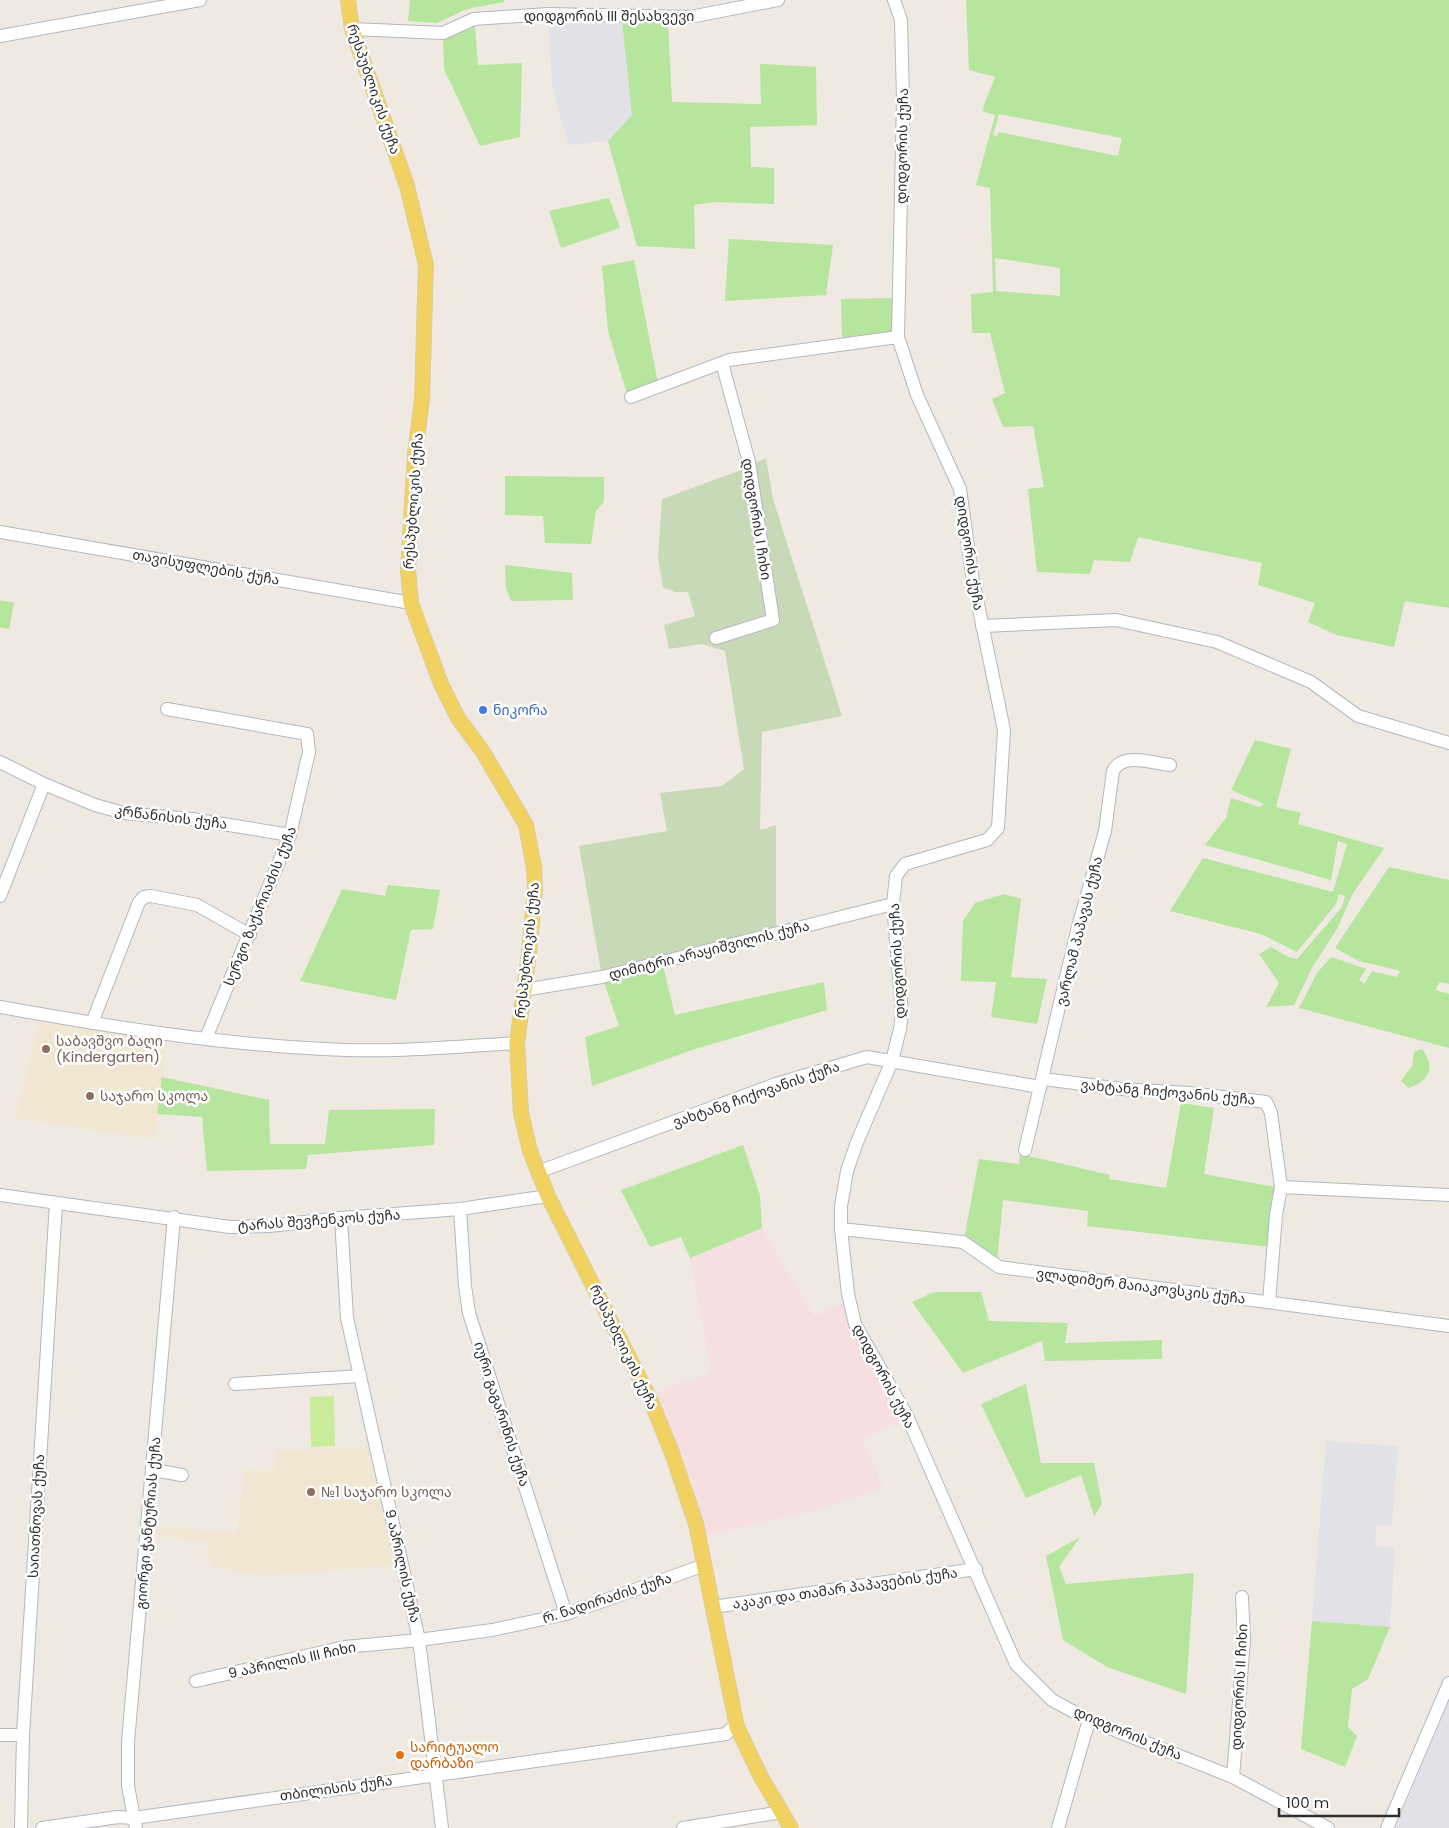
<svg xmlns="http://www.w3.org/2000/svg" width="1449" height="1828" viewBox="0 0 1449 1828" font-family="Poppins,'Noto Sans Georgian',sans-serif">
<rect width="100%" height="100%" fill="#efe9e1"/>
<!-- industrial -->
<g fill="#e3e1e8">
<path d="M548,18L622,21L632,115L608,141L568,145L552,85Z"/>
<path d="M1326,1441L1398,1446L1392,1526L1376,1525L1375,1546L1395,1548L1390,1627L1312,1621Z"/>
<path d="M1449,1700V1828H1396Z"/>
</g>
<!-- education -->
<g fill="#f0e6d1">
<path d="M39,1022L167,1040L154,1139L15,1118Z"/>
<path d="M368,1447L398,1565L263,1576L210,1566L208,1542L161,1536L162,1526L237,1533L245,1469L273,1472L276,1451Z"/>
</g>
<!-- medical -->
<path fill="#f5dfe0" d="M762,1228L814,1316L843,1302L848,1321L900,1422L863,1440L883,1488L814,1511L706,1535L689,1476L652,1394L711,1372L690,1258Z"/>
<!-- green -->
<g fill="#b6e59e" fill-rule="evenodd">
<path d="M410,0H504V2L467,9L437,23L408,21Z"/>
<path d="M966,0H1449V608L1405,601L1394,647L1337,635L1308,622L1315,603L1258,585L1262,563L1138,537L1130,562L1094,560L1090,574L1037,572L1028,489L1044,487L1033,426L1003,427L992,399L1005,393L990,333H972L971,294L993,292L990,188L976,185L995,115L982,111L995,77L969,70ZM999,114L1122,138L1118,156L999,132L997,136L993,135ZM995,258L1060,268V296L996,291Z"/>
<path d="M622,21L668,22L672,102L761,104L760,64L816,67L817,125L750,127L751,167L774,168V204L715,202L694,205L695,249L637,246L608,141L632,115Z"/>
<path d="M475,25L478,65L522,63L520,137L480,146L444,69L443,36Z"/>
<path d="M609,198L620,228L561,248L549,211Z"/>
<path d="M729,239L833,245L826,295L725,301Z"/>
<path d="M634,260L658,383L627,394L608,331L602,266Z"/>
<path d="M893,298L892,336L842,340L841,299Z"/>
<path d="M505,476L604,477V502L596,511L591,544L545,543L543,516L505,515Z"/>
<path d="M505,565L572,573L573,600L511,601L506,588Z"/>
<path d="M0,600L14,603L9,629L0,627Z"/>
<path d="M1255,740L1291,749L1276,807L1301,813L1298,824L1384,848L1352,895L1337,929L1312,968L1294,1005L1266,1007L1279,983L1259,954L1271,947L1288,957L1297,959L1342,907L1345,896L1339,894L1336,904L1297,952L1261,934L1170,911L1203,858L1333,892L1347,844L1338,841L1331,880L1205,845L1226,818L1231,798L1260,807L1264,804L1231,790Z"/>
<path d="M1389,867L1449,880V984L1439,982L1436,990L1449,994V1048L1299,1008L1317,973L1331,957L1366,969L1359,980L1364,984L1372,971L1396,977L1401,971L1359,961L1335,948Z"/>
<path d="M388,885L440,890L433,929L411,930L396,1000L300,981L342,889L385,896Z"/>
<path d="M1004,894L1021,899L1011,977L1047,979L1037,1024L991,1017L996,982L961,981L963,921L975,903Z"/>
<path d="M663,966L675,1015L824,982L827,1010L692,1050L592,1086L585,1037L619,1026L604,982Z"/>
<path d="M1422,1049C1436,1068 1430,1080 1409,1088L1401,1081L1412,1066L1414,1052Z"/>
<path d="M162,1077L269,1100L270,1144H325L329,1110L435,1109L434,1145L308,1155L306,1169L207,1171L202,1117L157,1114Z"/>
<path d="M1181,1103L1214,1108L1204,1174L1275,1187L1270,1247L1087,1226L1088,1211L1003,1200L997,1262L964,1239L979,1159L1019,1164L1020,1154L1110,1175L1109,1179L1166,1188Z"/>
<path d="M743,1145L760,1195L762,1228L690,1258L681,1237L650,1247L621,1190Z"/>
<path d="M934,1292H981L989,1321L1068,1323L1065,1343L1162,1340V1359L1045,1361L1042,1341L963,1373L912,1302Z"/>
<path d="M1026,1384L1041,1463H1094L1102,1504L1094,1516L1081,1475L1026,1498L981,1404Z"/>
<path d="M1080,1537L1059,1567L1066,1584L1194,1573L1186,1694L1107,1667L1063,1640L1046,1556Z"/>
<path d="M1312,1621L1390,1627L1368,1679L1352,1689L1348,1727L1357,1736L1345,1767L1301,1749Z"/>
</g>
<!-- cemetery -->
<path fill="#c8d9b8" d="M766,458L773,499L842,716L762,732L760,830L776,825V927L601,971L579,846L667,831L660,793L722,786L744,769L725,651L702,644L669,649L664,625L695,616L688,592H675L663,587L658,558L662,499L739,471Z"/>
<!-- pitch -->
<path fill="#c9ec9a" d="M334,1396L335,1446L311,1447L310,1397Z"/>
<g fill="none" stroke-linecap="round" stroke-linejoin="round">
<!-- minor casing -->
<g stroke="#b4b7c1" stroke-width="14">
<g id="minor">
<path d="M894,0L901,20L903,99L898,337L917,395L960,489L972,575L1004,730L998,828L987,840L905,864L896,876L893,904L902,1013L900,1029L892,1061L857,1142L847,1171L841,1206V1229L848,1294L855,1324L907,1416L1016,1664L1052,1700L1089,1720L1233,1777L1328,1828"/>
<path d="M352,29L443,33L474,19L548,14L690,17L778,0"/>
<path d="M0,36L200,0"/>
<path d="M631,397L729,360L898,337"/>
<path d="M0,532L411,603"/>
<path d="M982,626L1116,620L1217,642L1311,682L1358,716L1449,743"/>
<path d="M716,638L773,620L749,462L722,363"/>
<path d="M167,709L307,734L309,752L290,835L206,1038"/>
<path d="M0,762L44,784L95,805L124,813L192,819L290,835"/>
<path d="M0,896L44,784"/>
<path d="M524,990L602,977L893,904"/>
<path d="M0,1007C107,1026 215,1044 324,1049C388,1053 453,1047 517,1043"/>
<path d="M92,1023L139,902L144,897L151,896L197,905L250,935"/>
<path d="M1043,1079L1122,1089L1189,1093L1266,1102L1271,1113L1281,1187"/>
<path d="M1025,1150L1078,927L1105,831L1113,771C1122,752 1153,763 1170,765"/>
<path d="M538,1172L776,1084L867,1057L1040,1087"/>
<path d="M0,1195L230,1227L269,1226L341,1218L460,1209L548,1196"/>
<path d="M460,1209L465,1286L469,1313L566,1614"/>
<path d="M341,1218L347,1318L419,1640L442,1828"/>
<path d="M841,1229L963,1242L999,1267L1449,1326"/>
<path d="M1269,1302L1276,1215L1281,1187L1449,1195"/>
<path d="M235,1384L360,1376"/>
<path d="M153,1470L182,1475"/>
<path d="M713,1607L976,1569"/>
<path d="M196,1681L345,1647L419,1640L492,1630L566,1614L705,1565"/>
<path d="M0,1735H23"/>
<path d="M1233,1777L1244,1640L1242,1597"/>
<path d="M21,1828L23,1735L56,1203"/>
<path d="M42,1828L118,1817L134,1818L726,1734L731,1729"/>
<path d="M136,1828L128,1786V1742L174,1217"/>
<path d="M683,1828L782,1812"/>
<path d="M1058,1828L1089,1720"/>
<path d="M1387,1828L1449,1683"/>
</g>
</g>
<!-- major casing -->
<g stroke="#c9c9c9" stroke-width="16">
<path id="major" d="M348,0L352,29L407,186L426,265L422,399L415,454L408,570L411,603L441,684L458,718L483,752L526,825L534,867L535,889L529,953L517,1043L521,1113L530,1151L548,1196L651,1401L672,1453L696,1524L737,1727L761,1777L791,1828"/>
</g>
<!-- minor -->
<use href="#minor" stroke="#fff" stroke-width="12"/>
<!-- major -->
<use href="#major" stroke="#f2d163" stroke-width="15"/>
</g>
<!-- markers -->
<circle fill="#3f7fe0" stroke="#fff" stroke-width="2" cx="483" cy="710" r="5"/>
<g fill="#8d6e63" stroke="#fff" stroke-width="2">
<circle cx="46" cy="1049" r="5"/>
<circle cx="90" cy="1096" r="5"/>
<circle cx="311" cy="1492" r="5"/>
</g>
<circle fill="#e8710a" stroke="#fff" stroke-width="2" cx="400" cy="1755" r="5"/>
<g text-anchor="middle" stroke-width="5" stroke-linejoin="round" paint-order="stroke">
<!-- street labels -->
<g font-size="14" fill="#2e2e2e" stroke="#fff">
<text x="609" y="21">დიდგორის III შესახვევი</text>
<text transform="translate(374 89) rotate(71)" y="5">რესპუბლიკის ქუჩა</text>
<text transform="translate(902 146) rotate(-89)" y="5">დიდგორის ქუჩა</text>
<text transform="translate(413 501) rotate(-86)" y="5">რესპუბლიკის ქუჩა</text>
<text transform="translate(757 519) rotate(81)" y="5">დიდგორის I ჩიხი</text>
<text transform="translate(970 553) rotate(81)" y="5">დიდგორის ქუჩა</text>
<text transform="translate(206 567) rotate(10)" y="5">თავისუფლების ქუჩა</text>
<text transform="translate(171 817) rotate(7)" y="5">კრწანისის ქუჩა</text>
<text transform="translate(260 906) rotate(-68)" y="5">სერგო ზაქარიაძის ქუჩა</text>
<text transform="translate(1079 931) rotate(-76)" y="5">ვარლამ პაპავას ქუჩა</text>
<text transform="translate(527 950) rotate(-84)" y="5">რესპუბლიკის ქუჩა</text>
<text transform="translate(709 950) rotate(-14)" y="5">დიმიტრი არაყიშვილის ქუჩა</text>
<text transform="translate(897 961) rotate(-93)" y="5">დიდგორის ქუჩა</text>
<text transform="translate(1168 1092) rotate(5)" y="5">ვახტანგ ჩიქოვანის ქუჩა</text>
<text transform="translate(756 1094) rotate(-19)" y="5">ვახტანგ ჩიქოვანის ქუჩა</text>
<text transform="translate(319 1220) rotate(-4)" y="5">ტარას შევჩენკოს ქუჩა</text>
<text transform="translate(1141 1286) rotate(7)" y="5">ვლადიმერ მაიაკოვსკის ქუჩა</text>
<text transform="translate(624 1347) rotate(64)" y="5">რესპუბლიკის ქუჩა</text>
<text transform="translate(884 1376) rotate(62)" y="5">დიდგორის ქუჩა</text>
<text transform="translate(502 1414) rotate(72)" y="5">იური გაგარინის ქუჩა</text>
<text transform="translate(36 1516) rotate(-87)" y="5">საიათნოვას ქუჩა</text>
<text transform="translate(148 1523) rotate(-85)" y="5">გიორგი ჭანტურიას ქუჩა</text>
<text transform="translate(403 1566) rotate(77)" y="5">9 აპრილის ქუჩა</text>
<text transform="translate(845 1588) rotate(-8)" y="5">აკაკი და თამარ პაპავების ქუჩა</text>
<text transform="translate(607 1598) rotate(-18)" y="5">რ. ნადირაძის ქუჩა</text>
<text transform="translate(292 1660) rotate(-12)" y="5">9 აპრილის III ჩიხი</text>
<text transform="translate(1239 1687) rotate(-87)" y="5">დიდგორის II ჩიხი</text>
<text transform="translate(1128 1733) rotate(23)" y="5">დიდგორის ქუჩა</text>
<text transform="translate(336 1788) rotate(-8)" y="5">თბილისის ქუჩა</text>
</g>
<!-- shop labels -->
<g font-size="14" fill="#366cbe" stroke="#fff" text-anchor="start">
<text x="493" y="715">ნიკორა</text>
</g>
<!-- education labels -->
<g font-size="14" fill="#785e54" stroke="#fff" text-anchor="start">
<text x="56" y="1046">საბავშვო ბაღი<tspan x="56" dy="16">(Kindergarten)</tspan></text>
<text x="100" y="1101">საჯარო სკოლა</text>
<text x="321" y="1497">№1 საჯარო სკოლა</text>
</g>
<!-- food labels -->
<g font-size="14" fill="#c56008" stroke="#fff" text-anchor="start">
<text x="410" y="1752">სარიტუალო<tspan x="410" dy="16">დარბაზი</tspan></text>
</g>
</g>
<!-- scale -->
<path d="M1279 1808v8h120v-8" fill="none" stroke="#2e2e2e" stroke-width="2.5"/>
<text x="1286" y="1808" font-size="15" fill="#2e2e2e" stroke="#ffffff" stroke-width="4" paint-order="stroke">100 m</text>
</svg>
